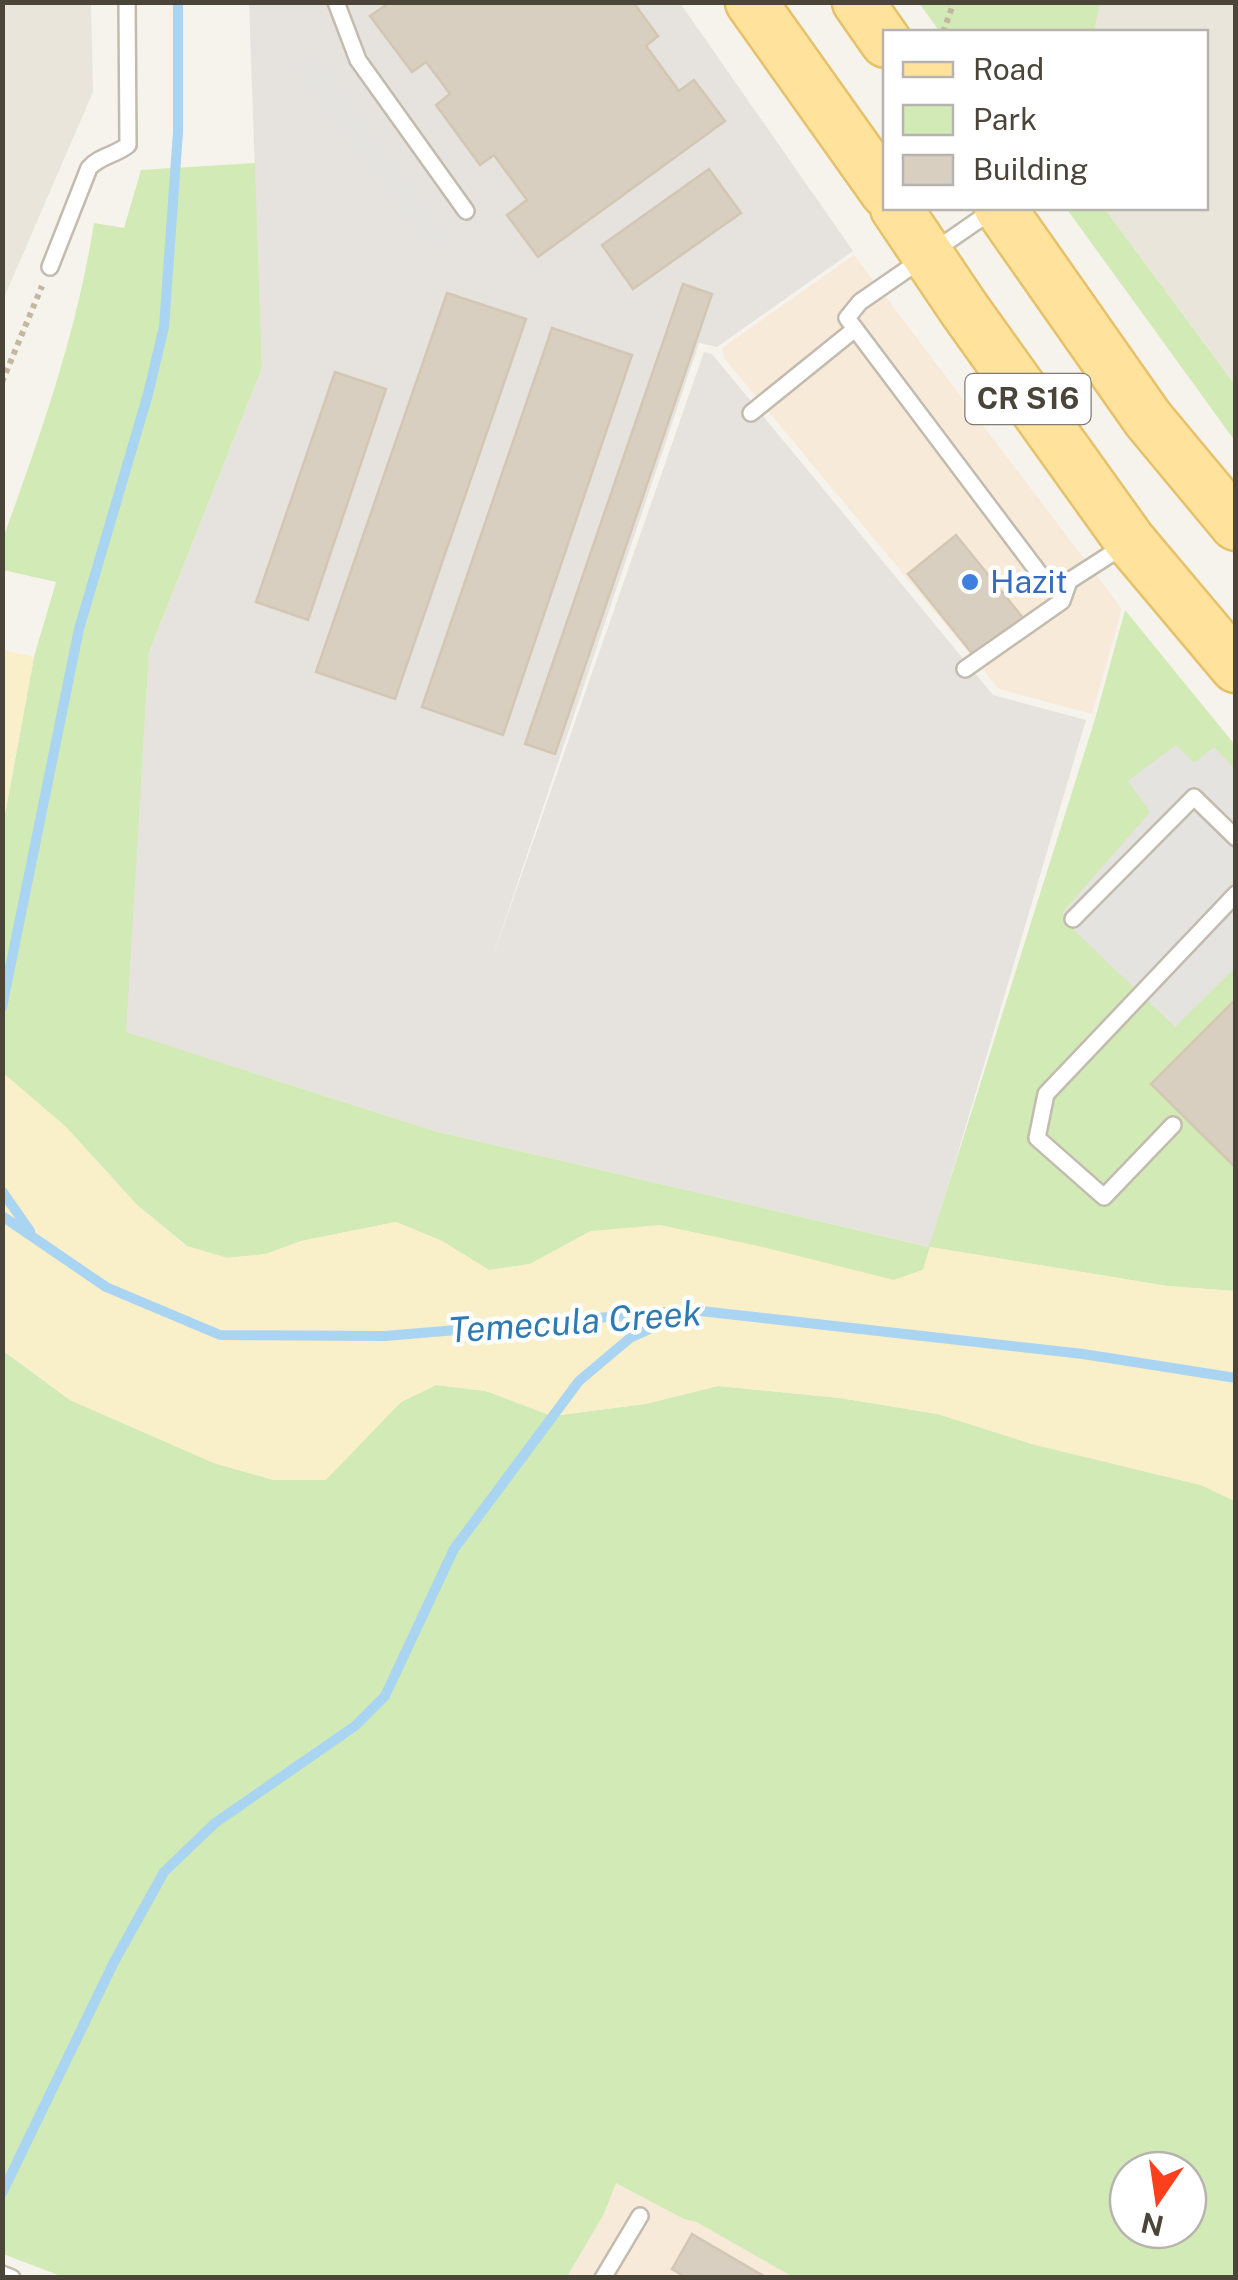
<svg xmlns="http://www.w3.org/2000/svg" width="1238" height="2280" viewBox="0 0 1238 2280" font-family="'Public Sans',sans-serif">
<rect width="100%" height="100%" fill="#f6f3ec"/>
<!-- residential -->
<g fill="#eae5da">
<path d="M3,2L91,3L93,92L3,300Z"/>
<path d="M979,3H1235V385L1104,208H1206V32H1000Z"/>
</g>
<!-- commercial -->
<g fill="#f7ead8">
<path d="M854,255L1122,609L1092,714L999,689L724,358L722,348Z"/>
<path d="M615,2183L843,2278H567L604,2214Z"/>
</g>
<!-- industrial -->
<path fill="#e6e2dd" d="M249,3H680L853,251L717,347L699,343L489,968L704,352L712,354L993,695L1086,720L930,1247L434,1131L125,1032L149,652L262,368Z"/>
<!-- green -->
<g fill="#d2eab5" fill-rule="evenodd">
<path d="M919,3H1100L1094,32H940Z"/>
<path d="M255,163L262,368L149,652L126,1032L434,1131L929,1247L1095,719L1125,610L1235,745V1291L1167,1286L930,1247L923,1270L894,1280L591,1231L530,1264L489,1270L442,1241L396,1222L301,1241L266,1254L227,1258L187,1246L136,1204L66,1127L3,1073V825L34,657L56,582L3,570L2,541C40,437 77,332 94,223L124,228L141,170Z"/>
<path d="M1066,208H1104L1235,385V441Z"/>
<path d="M2,1350L70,1400L214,1463L274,1480L363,1439L401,1402L436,1385L486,1391L552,1416L645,1404L718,1386L840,1398L938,1414L1032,1444L1201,1485L1235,1501V2277H793L697,2222L684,2219L616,2183L604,2214L567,2277L66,2278L3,2254ZM1128,2170H1188V2230H1128Z"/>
</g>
<!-- sand -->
<g fill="#f9efc9">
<path d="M3,650L34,657L3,825L2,650Z"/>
<path d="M3,1073L66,1127L136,1204L186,1246L227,1258L266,1254L301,1241L396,1222L442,1241L489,1270L530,1264L591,1231L660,1225L763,1247L894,1280L923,1270L930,1247L1167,1286L1235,1291V1501L1201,1485L1032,1444L938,1414L840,1398L718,1386L645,1404L552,1416L486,1391L436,1385L401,1402L326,1480H274L214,1463L70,1400L3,1350Z"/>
</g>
<!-- parking -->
<g fill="#e5e3e0">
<path d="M321,50L454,241L431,256L288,69Z"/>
<path d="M1176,745L1194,763L1214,747L1235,769V968L1175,1027L1075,931L1062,913L1150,812L1128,781Z"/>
</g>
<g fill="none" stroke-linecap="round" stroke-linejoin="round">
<!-- stream -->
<g stroke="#a9d4f2" stroke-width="10">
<path d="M2,1007L79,629L148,394L164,327L178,132V2"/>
<path d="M2,1191L30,1231"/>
<path d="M2,1216L106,1287L220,1335L385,1336L692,1310L1083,1354L1236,1378"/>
<path d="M2,2193L114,1962L164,1872L215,1823L355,1726L385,1696L454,1549L579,1381L630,1338L682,1314"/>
</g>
</g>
<!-- building -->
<g fill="#d8cfc1" stroke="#d3c7b4" stroke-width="2.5">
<path d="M383,2H633L658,36L646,46L679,91L694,80L725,121L538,257L507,215L527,200L494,155L480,165L436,105L450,94L439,79L426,62L412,72L370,16L386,5Z"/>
<path d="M709,169L741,213L633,289L602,245Z"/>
<path d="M683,284L712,294L555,754L525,744Z"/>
<path d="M447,293L526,319L395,699L316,672Z"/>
<path d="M552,328L632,355L503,735L422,707Z"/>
<path d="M335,372L386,389L308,620L256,602Z"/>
<path d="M956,535L1023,618L975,657L908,574Z"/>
<path d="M1236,999V1168L1151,1084Z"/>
<path d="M692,2234L767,2278H687L672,2269Z"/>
</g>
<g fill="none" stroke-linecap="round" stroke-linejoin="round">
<!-- service casing -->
<g stroke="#c2bbae" stroke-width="20">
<g id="service">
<path d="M336,2L358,60L466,211"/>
<path d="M993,210L860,302L847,318L1045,581H1069L1125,545"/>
<path d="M50,267L89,168C101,155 114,156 128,145L127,2"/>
<path d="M751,413L855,329"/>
<path d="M965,669L1062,601L1069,581"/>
<path d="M1073,919L1194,797L1236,838"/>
<path d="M1173,1125L1104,1197L1037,1138L1046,1094L1236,894"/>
<path d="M2,2274L12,2278"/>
<path d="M603,2278L640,2216"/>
</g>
</g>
<!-- primary casing -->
<g stroke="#e6c16a" stroke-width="55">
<g id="primary">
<path d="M751,2L886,192"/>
<path d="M858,2L886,42"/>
<path d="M896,208L964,309L1130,541L1236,667"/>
<path d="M1000,208L1148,419L1236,525"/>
</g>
</g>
<!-- path -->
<g stroke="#c4b79f" stroke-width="6" stroke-dasharray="5 5" stroke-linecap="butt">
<path d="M943,32L954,2"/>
<path d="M2,382L42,286"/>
</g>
<!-- service -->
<use href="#service" stroke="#fff" stroke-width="15"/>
<!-- primary -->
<use href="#primary" stroke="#ffe39c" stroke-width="50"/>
</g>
<!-- markers -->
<circle fill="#3f7fe0" stroke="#fff" stroke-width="4" cx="970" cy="582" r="10"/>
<g text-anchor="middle" stroke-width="9" stroke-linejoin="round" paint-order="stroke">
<!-- shield labels -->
<rect fill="#fff" stroke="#817c74" stroke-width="2.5" x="965.5" y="374" width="125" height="50" rx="8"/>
<g font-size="30" font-weight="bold" fill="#4b4439">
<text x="1028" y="409">CR S16</text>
</g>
<!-- shop labels -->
<g font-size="32" fill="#366cbe" stroke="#fff" text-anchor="start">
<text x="990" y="593">Hazit</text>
</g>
<!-- water labels -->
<g font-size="35" font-style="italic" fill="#2e7ab2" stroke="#fff">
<text transform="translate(575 1322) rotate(-4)" y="12">Temecula Creek</text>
</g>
</g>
<!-- border -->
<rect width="1238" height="2280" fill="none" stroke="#4b4439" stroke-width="10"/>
<!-- legend -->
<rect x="883" y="30" width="325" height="180" fill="#ffffff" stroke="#b7b4b0" stroke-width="2.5"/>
<rect x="903" y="62" width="50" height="15" fill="#ffe39c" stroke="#b7b4b0" stroke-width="2.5"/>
<text x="973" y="80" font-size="30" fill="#4b4439">Road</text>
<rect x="903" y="105" width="50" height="30" fill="#d2eab5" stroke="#b7b4b0" stroke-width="2.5"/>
<text x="973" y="130" font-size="30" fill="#4b4439">Park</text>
<rect x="903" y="155" width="50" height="30" fill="#d8cfc1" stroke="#b7b4b0" stroke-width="2.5"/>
<text x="973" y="180" font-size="30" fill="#4b4439">Building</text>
<!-- north arrow -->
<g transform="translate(1158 2200) rotate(193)"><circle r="48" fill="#ffffff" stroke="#b7b4b0" stroke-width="2.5"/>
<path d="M0-8L18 38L0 25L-18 38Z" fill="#fc3f1d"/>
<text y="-15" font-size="28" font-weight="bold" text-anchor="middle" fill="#4b4439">N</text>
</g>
</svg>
